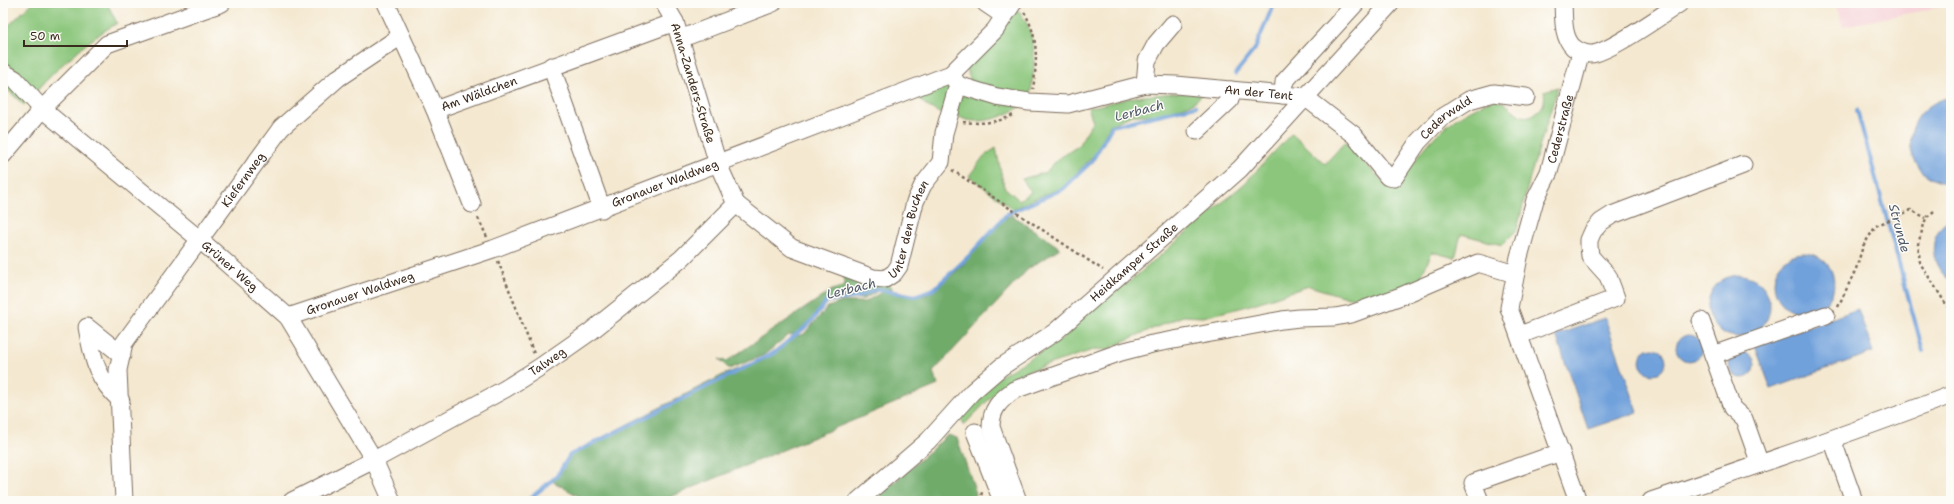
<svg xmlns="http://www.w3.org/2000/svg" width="1954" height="504" viewBox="0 0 1954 504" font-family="'Shantell Sans',sans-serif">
<rect width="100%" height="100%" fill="#fdfcf7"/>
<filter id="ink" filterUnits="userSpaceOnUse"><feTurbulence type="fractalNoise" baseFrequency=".025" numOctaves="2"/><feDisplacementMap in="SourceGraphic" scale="8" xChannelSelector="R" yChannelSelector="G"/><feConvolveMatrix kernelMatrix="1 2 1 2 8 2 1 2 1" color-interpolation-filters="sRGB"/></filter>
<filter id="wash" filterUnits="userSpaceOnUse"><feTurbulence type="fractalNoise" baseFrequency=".012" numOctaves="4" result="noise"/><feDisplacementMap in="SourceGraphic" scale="16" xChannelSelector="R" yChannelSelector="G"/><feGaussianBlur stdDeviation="0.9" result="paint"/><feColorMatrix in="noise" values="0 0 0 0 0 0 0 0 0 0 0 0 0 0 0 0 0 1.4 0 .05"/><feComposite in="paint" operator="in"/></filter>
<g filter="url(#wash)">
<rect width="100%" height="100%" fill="#f4e8d0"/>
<!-- built -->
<path fill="#f6cfd6" d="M1835,3H1951V5L1843,26Z"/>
<!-- green -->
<g fill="#8bc67b" stroke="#63784c">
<path d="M32,3H107L117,23C80,45 52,73 24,105L3,86V31Z"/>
<path d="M1018,10C1038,34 1036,66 1030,95L1018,94L972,82L968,75L967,67Z"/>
<path d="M946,85L951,89L941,114L927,106L919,99L921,93Z"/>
<path d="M1558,87L1530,177L1517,230L1502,245L1461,234L1455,258L1432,252L1417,286L1379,301L1342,296L1309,286L1244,307L1203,317L1183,316L1126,340L1107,350L1096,349L1019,374L999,389L964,425L961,417L997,378L1063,339V333L1113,290L1127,284L1245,183L1292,133L1325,164L1345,142L1386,185L1394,187L1400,184C1427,140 1446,119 1494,99C1497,100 1501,101 1503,102C1515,109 1522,125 1538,111C1545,106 1545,98 1544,91Z"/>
<path d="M1173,93L1203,94L1193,103L1160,115H1132L1110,125L1096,153L1062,188L1036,198L1013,209L969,176L984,156L996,148L1004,187L1019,200L1031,192L1022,179L1046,172L1058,159L1078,146L1093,121L1088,108L1135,97Z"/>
<path d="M961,95L1021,106C1007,117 971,129 956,114Z"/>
</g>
<!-- forest -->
<g fill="#70ab6b" stroke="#566a44">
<path d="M1012,215L1060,248L1028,269L933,372L938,385L661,501H587L552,481L561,473L568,455L725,374L765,358L789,339L804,334L828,307L842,302H865L885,290L896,291L915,295H926L935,290L963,265L982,240L1003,219Z"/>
<path d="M842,274L887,283L893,289L879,290L864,299L840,298L825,302L803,331L787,336L764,355L729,369L719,359L727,361L832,290L845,286Z"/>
<path d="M948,435L957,438L976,493L974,501H873Z"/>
</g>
<!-- water -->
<g fill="#71a1db" stroke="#56667c">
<path d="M1951,97V184C1898,179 1896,108 1951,97Z"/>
<path d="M1951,218V281C1928,265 1927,234 1951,218Z"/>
<circle cx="1804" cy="283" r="30"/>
<circle cx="1739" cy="306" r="31"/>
<path d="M1858,309L1873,352L1771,389L1755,346Z"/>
<path d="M1605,318L1638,412L1588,429L1556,335Z"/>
<circle cx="1689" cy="348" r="13"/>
<circle cx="1653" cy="361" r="13"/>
<circle cx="1742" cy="365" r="13"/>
</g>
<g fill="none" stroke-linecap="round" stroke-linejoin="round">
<!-- stream -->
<g stroke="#71a1db" stroke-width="4">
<path d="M1235,74L1255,49L1274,3"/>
<path d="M1857,110L1923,351"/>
<path d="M527,501L557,476L570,455L774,353L810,323L827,301L858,297L877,289L915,296L934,289L968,257L1007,214L1063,189L1092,161L1112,126L1196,106"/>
</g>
</g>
</g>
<g filter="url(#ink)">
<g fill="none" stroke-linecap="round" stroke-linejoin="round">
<!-- minor casing -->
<g stroke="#7c6c5c" stroke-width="19">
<g id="minor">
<path d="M386,3L435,110"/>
<path d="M985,3L1004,16"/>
<path d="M1563,3C1564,17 1562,36 1573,47C1578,51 1584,54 1590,54C1605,55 1664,14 1680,3"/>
<path d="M680,39L773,3"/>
<path d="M551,66L602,209"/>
<path id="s1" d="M3,72L15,79L42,109L199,239L288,317L374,460L392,501"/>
<path id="s2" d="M951,74L958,85L997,97L1029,102L1068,104L1145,84L1176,85L1305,97L1354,135L1388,177L1394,178L1418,142L1442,117L1469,100L1494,93L1526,97"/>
<path d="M1145,84L1147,61L1156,44L1173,24"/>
<path d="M1283,95L1284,82L1356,3"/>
<path d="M1197,131L1230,100L1231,90"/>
<path d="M3,155L42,109L107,44L222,3"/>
<path id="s3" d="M472,204L435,110L675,22"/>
<path id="s4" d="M736,204L792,248L873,278L885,279L894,273L899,266L915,202L923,185L941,162L944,133L958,85"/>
<path id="s5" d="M288,317L493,249L951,74L995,30L1013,3"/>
<path d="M1701,321L1732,408L1744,419L1760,464"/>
<path d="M1520,335L1616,298L1608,276L1590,256L1589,246V240L1593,231L1601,222L1612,215L1743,165"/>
<path d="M1713,355L1826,315"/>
<path d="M121,401C96,378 93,359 87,327L122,355"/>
<path d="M975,432L1002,501"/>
<path d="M1832,439L1854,501"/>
<path id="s6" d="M124,501L118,370L124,343L281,128L338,78L401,36"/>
<path id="s7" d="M292,501L374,460L505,389L540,367L590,332L681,259L736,204L718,164L675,22L664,3"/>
<path id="s8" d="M858,501L928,441L972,392L1001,367L1055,332L1240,169L1391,3"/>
<path d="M1018,501L991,427C991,409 1000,400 1014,390L1121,352L1152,344L1282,320L1299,318L1335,317L1351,314L1401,296L1478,263L1515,274"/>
<path d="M1480,501L1473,483L1561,452"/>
<path id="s9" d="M1578,501L1509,308L1519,257L1535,200L1549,172L1581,52"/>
<path d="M1651,501C1752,467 1852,433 1951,395"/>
</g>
</g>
<!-- path -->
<g stroke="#7c6c5c" stroke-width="2.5" stroke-dasharray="3 3" stroke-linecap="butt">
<path d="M1024,12C1039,37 1037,62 1033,89"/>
<path d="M963,122C979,124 998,123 1013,115"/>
<path d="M952,170L1103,270"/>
<path d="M1934,211L1926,218L1918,244L1920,263L1951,312"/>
<path d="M478,218L487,237"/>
<path d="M498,261L534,354"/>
<path d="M1838,307L1856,269L1863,246L1876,226L1911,210L1926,218"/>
<path d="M980,501L982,492"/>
</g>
<!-- minor -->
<use href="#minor" stroke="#fff" stroke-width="17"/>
</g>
</g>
<g text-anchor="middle" stroke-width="3" stroke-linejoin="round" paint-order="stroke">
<!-- street labels -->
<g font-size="12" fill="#3b2a1e" stroke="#fdfcf7">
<text transform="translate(693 83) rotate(73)" y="4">Anna-Zanders-Straße</text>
<text dy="4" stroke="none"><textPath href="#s3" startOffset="148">Am Wäldchen</textPath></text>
<text dy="4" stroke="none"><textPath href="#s2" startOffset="319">An der Tent</textPath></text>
<text dy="4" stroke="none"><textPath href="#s2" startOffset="568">Cederwald</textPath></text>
<text dy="4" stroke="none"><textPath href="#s9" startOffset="392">Cederstraße</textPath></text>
<text dy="4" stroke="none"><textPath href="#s6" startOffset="361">Kiefernweg</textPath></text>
<text dy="4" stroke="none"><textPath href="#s5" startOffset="400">Gronauer Waldweg</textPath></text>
<text dy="4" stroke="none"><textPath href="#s4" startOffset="227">Unter den Buchen</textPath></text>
<text dy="4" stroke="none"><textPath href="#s8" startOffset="366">Heidkamper Straße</textPath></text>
<text dy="4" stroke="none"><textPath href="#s1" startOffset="299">Grüner Weg</textPath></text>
<text dy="4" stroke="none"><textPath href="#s5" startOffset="76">Gronauer Waldweg</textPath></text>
<text dy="4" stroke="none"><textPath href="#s7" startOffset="291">Talweg</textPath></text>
</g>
<!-- water labels -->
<g font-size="13" font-style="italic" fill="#515a6a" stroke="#fdfcf7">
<text transform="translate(1139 110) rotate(-15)" y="5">Lerbach</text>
<text transform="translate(1900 228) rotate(75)" y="5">Strunde</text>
<text transform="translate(851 288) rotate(-14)" y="5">Lerbach</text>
</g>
</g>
<!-- margin -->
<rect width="1954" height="504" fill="none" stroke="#fdfcf7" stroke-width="16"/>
<!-- scale -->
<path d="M24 40v6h103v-6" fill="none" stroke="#3b2a1e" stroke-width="2"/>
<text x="30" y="40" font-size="12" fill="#3b2a1e" stroke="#fdfcf7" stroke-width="3" paint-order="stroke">50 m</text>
</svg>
